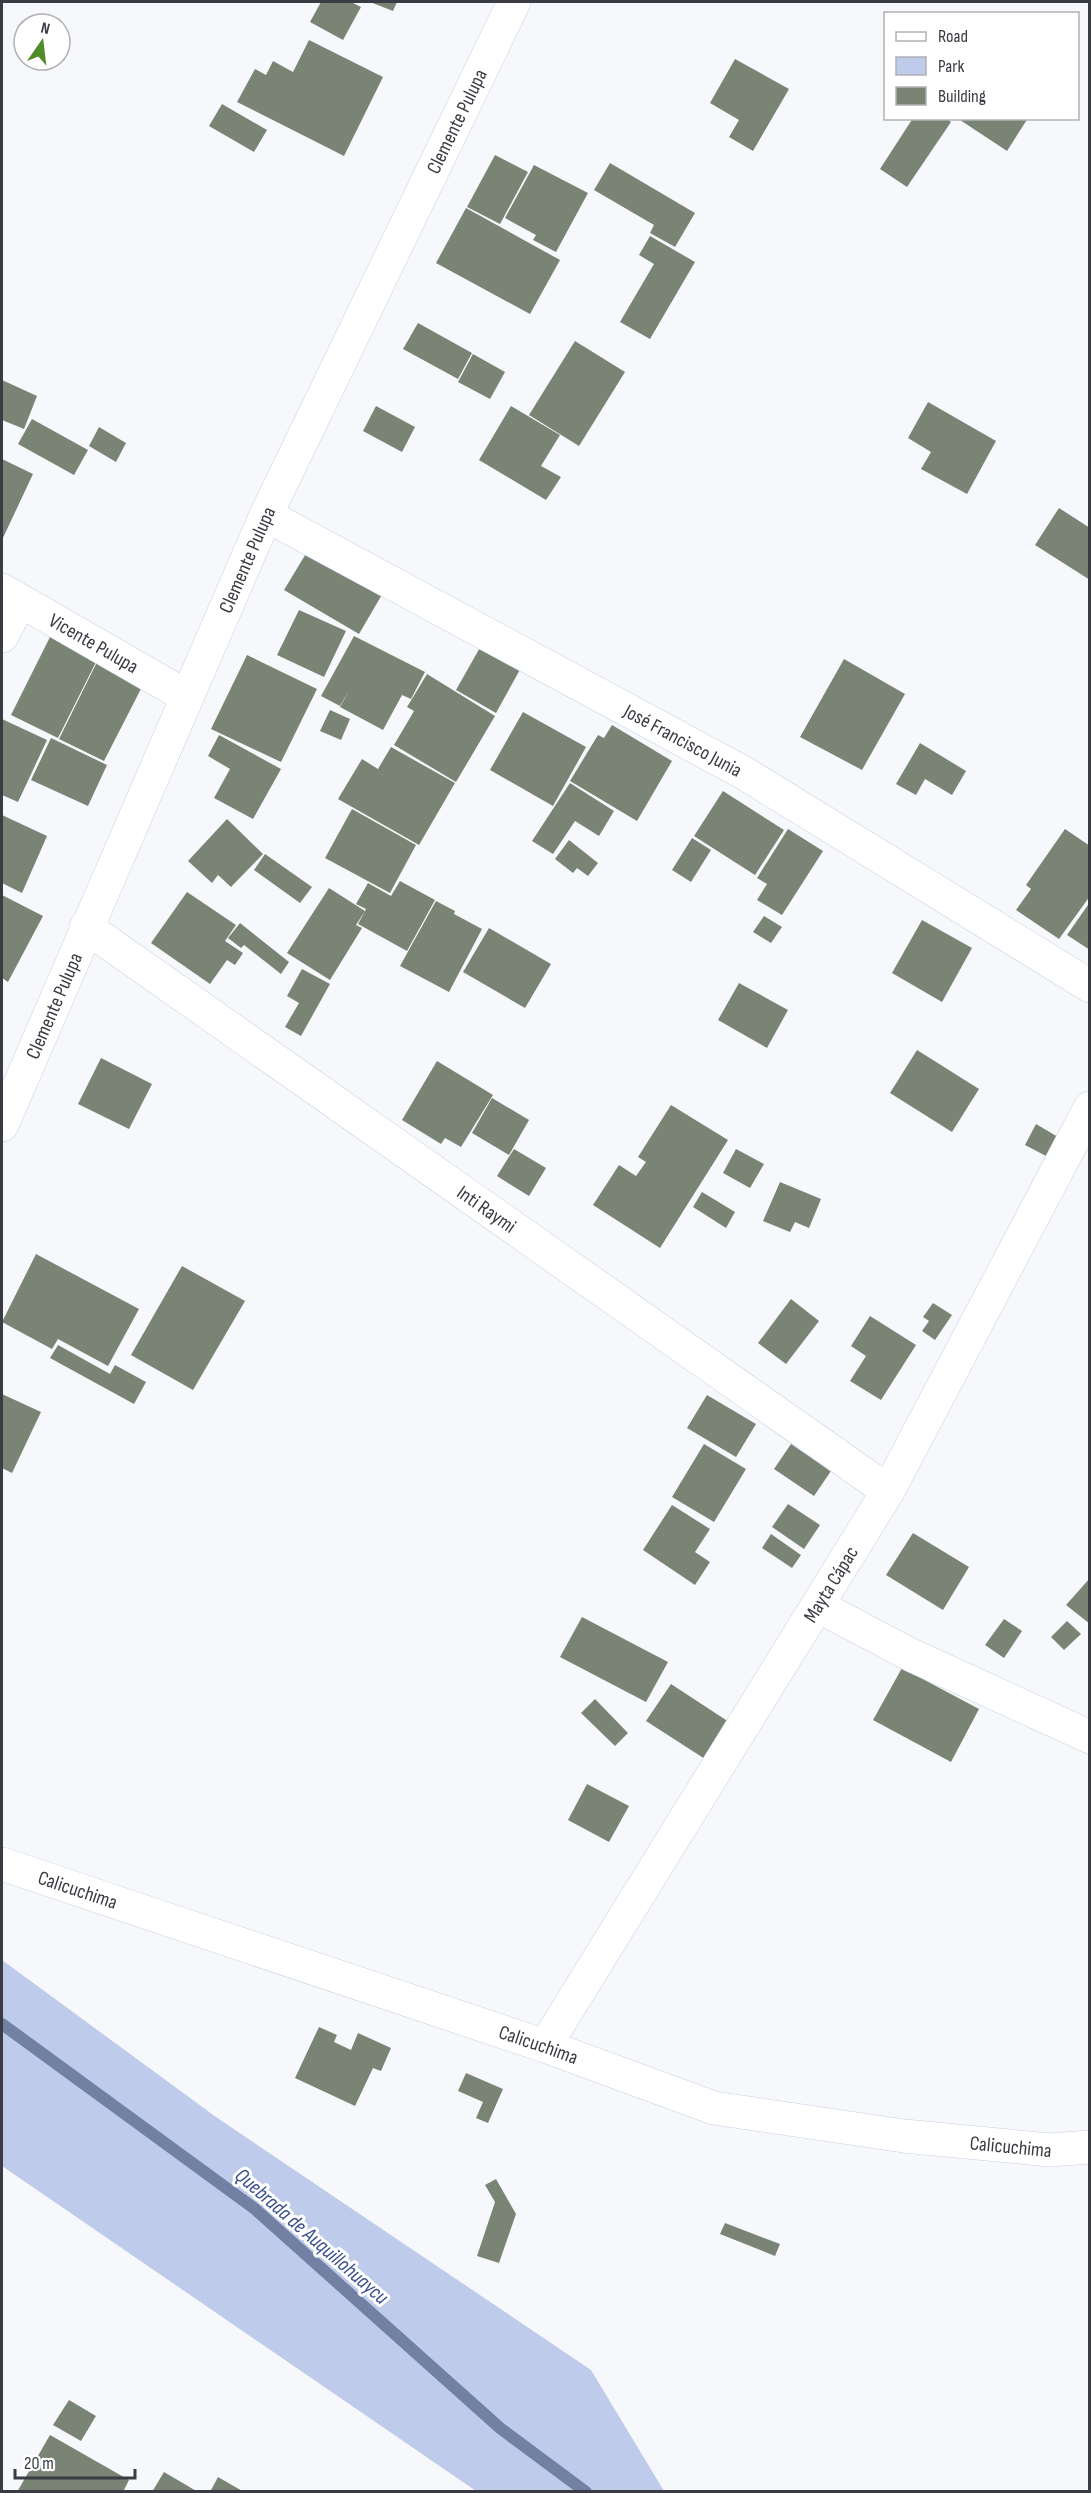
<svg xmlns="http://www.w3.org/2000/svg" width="1091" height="2493" viewBox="0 0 1091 2493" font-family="'Sofia Sans Condensed',sans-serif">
<rect width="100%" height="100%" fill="#f7f8fc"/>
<!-- green -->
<path fill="#becbea" d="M2,1960L216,2117L591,2370L664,2491H476L2,2166Z"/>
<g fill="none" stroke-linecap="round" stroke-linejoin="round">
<!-- stream -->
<path stroke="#7180a3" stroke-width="12" d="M2,2024L255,2209L500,2428L586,2492"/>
</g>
<!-- building -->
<g fill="#7a8475">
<path d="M321,2H351L361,7L343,40L310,22Z"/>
<path d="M370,2H397L393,11Z"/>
<path d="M309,40L383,77L344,156L237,102L255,69L266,75L273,61L293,72Z"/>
<path d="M735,59L789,89L753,151L729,137L739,120L710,103Z"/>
<path d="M222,104L267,130L254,152L209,126Z"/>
<path d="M913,118H946L951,122L907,187L880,169Z"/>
<path d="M957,118H1028L1007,151Z"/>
<path d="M495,155L528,172L500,224L467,207Z"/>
<path d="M610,163L695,213L675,247L650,233L654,225L594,190Z"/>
<path d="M534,165L588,193L556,252L533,240L536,235L505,218Z"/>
<path d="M466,208L560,260L530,314L436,263Z"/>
<path d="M650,236L695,262L650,339L620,322L654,264L639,255Z"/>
<path d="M418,323L472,353L458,379L403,349Z"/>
<path d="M575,341L625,372L579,446L529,415Z"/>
<path d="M473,354L505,372L490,399L458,382Z"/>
<path d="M2,380L37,396L24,429L2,420Z"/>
<path d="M928,402L996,441L967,494L921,469L931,452L908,438Z"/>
<path d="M376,406L415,427L402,452L363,431Z"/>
<path d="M511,406L560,435L541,466L561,477L546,500L479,460Z"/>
<path d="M32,419L88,450L74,475L18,444Z"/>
<path d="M99,427L126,443L116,462L89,446Z"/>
<path d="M2,459L33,474L2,540Z"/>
<path d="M1059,508L1090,528V580L1035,545Z"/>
<path d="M313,542L387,586L359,634L284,590Z"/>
<path d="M299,610L346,631L324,677L277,655Z"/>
<path d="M53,631L100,654L58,738L11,715Z"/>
<path d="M354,636L425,672L411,699L402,695L383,730L340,707L350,689L340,706L321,696Z"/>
<path d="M482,644L522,666L496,713L456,690Z"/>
<path d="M247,655L317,689L281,762L211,729Z"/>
<path d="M99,658L145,681L104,761L59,739Z"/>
<path d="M844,659L905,694L862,770L800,737Z"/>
<path d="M427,674L495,716L456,782L394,745L414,711L407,707Z"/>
<path d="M330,710L350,719L341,740L320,731Z"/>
<path d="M523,712L586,747L553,806L490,770Z"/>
<path d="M2,719L47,740L18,802L2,795Z"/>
<path d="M612,725L672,761L637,821L570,781L598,735L604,738Z"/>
<path d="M219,735L281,769L253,819L214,798L230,769L208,756Z"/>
<path d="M51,738L107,765L88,806L31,780Z"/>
<path d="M920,743L966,771L952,795L925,779L916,795L896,784Z"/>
<path d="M391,747L455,783L419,845L338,799L362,759L378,769Z"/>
<path d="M570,783L614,811L599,836L575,821L553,854L532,841Z"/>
<path d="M723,791L784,830L755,875L694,836Z"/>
<path d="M352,809L416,845L390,893L325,858Z"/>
<path d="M2,815L47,836L22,893L2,883Z"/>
<path d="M227,819L263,854L231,887L218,875L212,883L188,861Z"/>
<path d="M788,829L823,851L782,915L757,900L767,884L757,878Z"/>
<path d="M1065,829L1090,846V896L1059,939L1016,910L1031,889L1026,885Z"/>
<path d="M692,838L711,850L691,882L672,870Z"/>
<path d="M569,840L598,863L588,876L577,868L573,873L555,859Z"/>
<path d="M265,854L312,887L300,903L254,870Z"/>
<path d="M400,881L435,900L407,951L358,924L366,909L356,904L368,883L391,896Z"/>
<path d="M329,888L365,911L356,925L362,928L330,980L287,953Z"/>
<path d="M187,892L236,925L225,941L243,953L235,965L227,960L210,984L151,943Z"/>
<path d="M2,895L43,916L8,982L2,978Z"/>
<path d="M436,901L455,911L454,914L482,929L449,992L400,966Z"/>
<path d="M1090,902V950L1067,935Z"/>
<path d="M764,916L782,927L771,943L753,932Z"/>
<path d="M922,920L972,948L942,1002L892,973Z"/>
<path d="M240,923L289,962L281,974L244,945L241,948L228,938Z"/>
<path d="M489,928L551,964L525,1008L463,972Z"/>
<path d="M302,969L330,984L301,1036L285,1027L299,1003L287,996Z"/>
<path d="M739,983L788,1010L767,1048L718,1020Z"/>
<path d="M917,1050L979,1089L952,1132L890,1093Z"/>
<path d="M101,1058L152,1084L129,1129L78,1104Z"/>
<path d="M437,1061L493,1095L461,1147L445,1138L441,1144L402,1120Z"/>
<path d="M492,1098L529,1120L509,1155L472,1133Z"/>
<path d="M671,1105L728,1140L660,1248L593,1205L619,1165L636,1176L646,1162L638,1157Z"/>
<path d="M1036,1124L1058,1137L1048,1157L1025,1145Z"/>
<path d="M514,1149L546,1168L529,1196L497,1176Z"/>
<path d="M736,1149L764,1164L750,1188L723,1173Z"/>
<path d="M780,1182L821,1199L809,1228L795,1222L790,1232L763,1221Z"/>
<path d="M702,1192L735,1212L726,1228L693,1207Z"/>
<path d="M36,1254L139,1309L108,1366L58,1339L52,1349L2,1322Z"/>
<path d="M182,1266L245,1301L193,1390L131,1355Z"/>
<path d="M791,1299L819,1321L786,1364L758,1343Z"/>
<path d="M933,1303L952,1315L935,1340L922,1331L929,1321L923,1317Z"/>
<path d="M870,1316L916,1345L881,1400L850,1381L866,1356L851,1346Z"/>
<path d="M58,1345L110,1374L115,1365L146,1382L134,1404L50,1358Z"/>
<path d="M2,1394L41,1412L12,1473L2,1468Z"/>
<path d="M707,1395L756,1424L736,1457L687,1428Z"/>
<path d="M704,1444L746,1469L714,1522L672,1497Z"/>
<path d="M791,1444L831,1471L814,1496L774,1469Z"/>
<path d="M788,1504L820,1525L804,1549L772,1527Z"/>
<path d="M672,1505L710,1529L695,1552L710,1562L695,1585L643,1550Z"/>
<path d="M913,1533L969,1567L943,1610L886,1575Z"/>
<path d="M771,1534L801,1555L792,1568L762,1548Z"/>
<path d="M1090,1578V1624L1066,1605Z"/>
<path d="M582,1617L668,1662L646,1702L560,1657Z"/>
<path d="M1004,1619L1022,1631L1004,1658L985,1645Z"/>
<path d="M1067,1621L1081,1634L1064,1650L1051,1637Z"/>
<path d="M902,1668L979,1709L951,1762L873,1720Z"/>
<path d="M671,1684L729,1722L705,1759L646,1721Z"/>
<path d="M595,1699L628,1733L615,1746L581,1713Z"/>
<path d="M587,1784L629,1806L609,1842L568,1820Z"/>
<path d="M319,2027L337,2035L334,2042L351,2050L358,2033L391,2048L381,2071L373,2068L355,2106L295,2078Z"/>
<path d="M466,2073L503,2089L488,2123L476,2118L483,2102L458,2091Z"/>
<path d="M496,2179L516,2214L499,2263L477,2256L495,2202L485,2185Z"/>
<path d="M725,2223L780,2244L775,2256L720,2234Z"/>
<path d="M69,2400L96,2416L81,2441L53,2425Z"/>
<path d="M50,2435L129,2480L123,2492H17Z"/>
<path d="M164,2472L198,2492H152Z"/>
<path d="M218,2477L244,2492H210Z"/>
</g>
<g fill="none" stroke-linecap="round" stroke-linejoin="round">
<!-- minor casing -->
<g stroke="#c8d0e1" stroke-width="34">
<g id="minor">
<path id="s1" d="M266,515L744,773L1090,986"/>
<path id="s2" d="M2,590L186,696"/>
<path d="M2,636L20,601"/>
<path id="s3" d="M86,927L888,1491"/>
<path id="s4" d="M2,1125L266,515L514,2"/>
<path d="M818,1606L911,1655L1090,1737"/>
<path id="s5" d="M2,1864L545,2046L714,2108L904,2136L1050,2150L1090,2147"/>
<path id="s6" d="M545,2046L888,1491L1090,1108"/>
</g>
</g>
<!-- minor -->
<use href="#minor" stroke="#fff" stroke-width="33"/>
</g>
<g text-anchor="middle" stroke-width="6" stroke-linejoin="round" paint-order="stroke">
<!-- street labels -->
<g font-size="20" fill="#393c43" stroke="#fff">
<text dy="7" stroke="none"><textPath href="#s4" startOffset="1102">Clemente Pulupa</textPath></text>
<text dy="7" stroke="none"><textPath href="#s4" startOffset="616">Clemente Pulupa</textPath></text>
<text dy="7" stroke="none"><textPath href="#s2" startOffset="106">Vicente Pulupa</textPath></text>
<text dy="7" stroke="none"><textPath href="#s1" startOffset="474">José Francisco Junia</textPath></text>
<text dy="7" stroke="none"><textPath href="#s4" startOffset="130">Clemente Pulupa</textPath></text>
<text dy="7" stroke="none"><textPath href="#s3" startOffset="490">Inti Raymi</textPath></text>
<text dy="7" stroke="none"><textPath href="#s6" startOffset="543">Mayta Cápac</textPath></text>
<text dy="7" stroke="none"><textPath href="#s5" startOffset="80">Calicuchima</textPath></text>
<text dy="7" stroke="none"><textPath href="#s5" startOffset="566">Calicuchima</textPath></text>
<text dy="7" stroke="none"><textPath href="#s5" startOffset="1052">Calicuchima</textPath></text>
</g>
<!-- water labels -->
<g font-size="21" font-style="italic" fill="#3a508c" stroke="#fff">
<text transform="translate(312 2236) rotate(41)" y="7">Quebrada de Auquillohuaycu</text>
</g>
</g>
<!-- border -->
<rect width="1091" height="2493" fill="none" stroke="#393c43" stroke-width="6"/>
<!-- legend -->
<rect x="884" y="12" width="195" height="108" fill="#ffffff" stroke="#b0b1b4" stroke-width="1.5"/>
<rect x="896" y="32" width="30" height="9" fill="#ffffff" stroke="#b0b1b4" stroke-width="1.5"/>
<text x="938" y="42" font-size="18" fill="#393c43">Road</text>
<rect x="896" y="57" width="30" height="18" fill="#becbea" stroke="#b0b1b4" stroke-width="1.5"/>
<text x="938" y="72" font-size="18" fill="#393c43">Park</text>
<rect x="896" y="87" width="30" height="18" fill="#7a8475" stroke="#b0b1b4" stroke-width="1.5"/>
<text x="938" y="102" font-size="18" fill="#393c43">Building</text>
<!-- north arrow -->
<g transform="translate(42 42) rotate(14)"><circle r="28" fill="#ffffff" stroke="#b0b1b4" stroke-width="1.5"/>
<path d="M0-4.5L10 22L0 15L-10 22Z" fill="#518c29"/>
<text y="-9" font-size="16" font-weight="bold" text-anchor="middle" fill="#393c43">N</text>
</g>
<!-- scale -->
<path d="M15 2469v9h120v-9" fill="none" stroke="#393c43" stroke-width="3"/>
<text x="24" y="2469" font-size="18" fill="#393c43" stroke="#ffffff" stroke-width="4.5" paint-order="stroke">20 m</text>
</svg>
